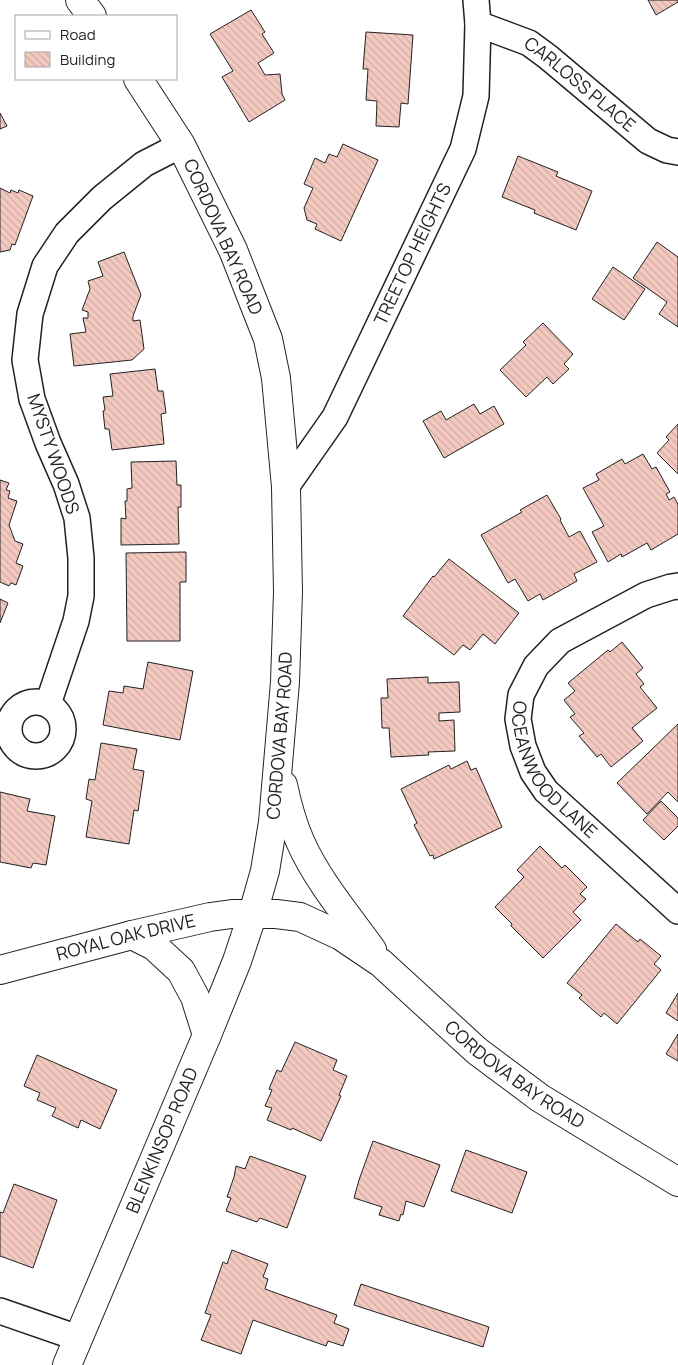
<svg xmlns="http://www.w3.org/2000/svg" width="678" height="1365" viewBox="0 0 678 1365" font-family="Manrope,sans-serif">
<defs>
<pattern id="building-back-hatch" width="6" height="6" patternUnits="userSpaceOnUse" patternTransform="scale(1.25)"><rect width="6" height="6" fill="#f3c9c0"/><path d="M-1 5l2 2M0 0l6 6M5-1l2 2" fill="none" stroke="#d0aca5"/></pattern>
</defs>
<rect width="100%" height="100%" fill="#fff"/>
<!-- building -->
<g fill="url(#building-back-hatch)" stroke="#222">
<path d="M648,0H678V2L656,15Z"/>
<path d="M251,10L265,32L262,34L274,53L258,63L265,75L280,74L282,94L285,100L249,122L222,77L233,71L210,34Z"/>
<path d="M366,32L413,35L408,104L401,103L399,127L376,126L377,101L366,100L368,69H363Z"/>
<path d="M0,113L7,126L0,129Z"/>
<path d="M343,144L378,160L341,241L315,229L317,224L307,220L304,208L313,188L304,184L315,158L325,163L329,154L337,157Z"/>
<path d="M518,156L558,172L556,176L592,191L576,230L534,213L535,210L502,197Z"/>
<path d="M0,188L10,193L11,190L18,193L19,190L33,196L15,245L12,244L10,250L0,252Z"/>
<path d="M657,242L678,257V327L659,314L667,302L633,278Z"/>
<path d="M124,252L141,295L133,316V321L140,320L144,349L132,360L74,366L70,334L86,332L83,318H88V312L82,310L90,289L88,281L103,276L98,262Z"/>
<path d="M613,267L645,289L624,320L592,299Z"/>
<path d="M543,323L573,354L564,364L569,369L553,384L547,377L526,397L500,370L526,345L523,342Z"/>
<path d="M155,369L158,391H163L166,413L161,414L164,444L112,450L109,429H105L103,411L105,410L103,397L113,396L110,374Z"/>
<path d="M474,404L480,414L494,406L504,424L444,458L423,421L441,411L446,420Z"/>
<path d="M678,424V474L657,453L669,440L666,437Z"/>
<path d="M643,454L652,469L656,467L670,492L666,494L669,500L674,497L678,504V534L651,550L647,543L622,557L621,554L608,562L592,532L604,526L583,488L599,480L596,474L622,459L625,464Z"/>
<path d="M176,461L177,485H181V507H178L179,544L121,545V518L126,519L125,501H127V489L132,488L131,462Z"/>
<path d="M0,480L9,483L6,490L10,491L8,498L17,501L9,525L15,541L23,544L16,563L23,566L16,585L11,583L9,586L0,582Z"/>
<path d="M547,495L561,519L560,520L569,537L580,531L597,562L574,574L577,581L543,600L540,594L528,601L515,579L508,583L481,535L522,512L520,510Z"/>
<path d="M186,552V582H180V641H127L126,553Z"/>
<path d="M449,559L519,613L495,644L483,634L470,650L463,645L454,655L403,616L433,576L434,577Z"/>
<path d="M0,599L8,603L0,623Z"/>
<path d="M622,642L643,668L636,674L644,684L640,687L657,708L632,728L643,741L611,767L601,754L597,757L579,736L584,733L570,717L575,714L564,700L575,691L568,683L608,650L610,652Z"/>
<path d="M148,662L193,671L180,740L103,725L109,691L123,693L124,686L143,689Z"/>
<path d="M428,677V683L459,682L460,712L439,713V721L454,720L455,751L428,752L429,755L391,757L389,728H382L381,698H388L387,679Z"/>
<path d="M678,724V802L668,792L647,814L617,783Z"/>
<path d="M101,743L137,749L133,769L144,771L138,811L134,810L129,844L86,837L92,801L86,799L89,779L95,780Z"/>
<path d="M467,761L471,770L476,768L502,827L434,859L433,855L430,856L414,825L417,823L401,789L449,765L451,769Z"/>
<path d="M0,792L30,799L27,811L55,816L46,865L33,863L31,868L0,862Z"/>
<path d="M661,801L678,818V826L664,840L643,820Z"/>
<path d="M540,846L562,868L565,865L587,887L580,894L586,899L573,912L581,920L543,958L511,926L512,924L495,907L524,877L517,870Z"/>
<path d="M616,924L638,942L640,939L661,956L654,964L661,970L617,1024L604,1013L601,1017L579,998L582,995L567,983Z"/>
<path d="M678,993V1021L666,1013Z"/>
<path d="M678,1034V1061L666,1054Z"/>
<path d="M295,1042L337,1060L333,1070L347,1076L339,1095L341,1096L321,1141L292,1128L291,1130L267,1120L272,1108L265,1106L272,1090L269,1089L277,1070L281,1072Z"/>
<path d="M37,1055L117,1090L100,1129L81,1120L78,1128L52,1116L56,1108L37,1100L40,1093L24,1086Z"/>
<path d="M373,1141L440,1165L424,1207L406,1201L403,1215L401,1214L399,1221L379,1215L382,1207L354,1198L359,1180Z"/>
<path d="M466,1150L527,1172L512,1213L451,1191Z"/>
<path d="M250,1156L306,1176L287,1228L260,1218L257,1222L226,1211L231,1198L227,1197L234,1177L236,1166L245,1169Z"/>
<path d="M14,1184L57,1200L33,1268L0,1256V1212L3,1213Z"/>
<path d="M232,1250L268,1264L263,1277L268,1279L265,1289L337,1315L334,1323L349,1329L343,1346L328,1341L326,1346L253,1320L241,1354L201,1340L211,1315L205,1313L223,1262L227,1264Z"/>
<path d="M361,1284L489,1327L483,1347L354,1305Z"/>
</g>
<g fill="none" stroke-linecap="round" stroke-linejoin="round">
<!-- minor casing -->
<g stroke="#222" stroke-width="28">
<g id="minor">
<path id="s1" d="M478,24L529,43L548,57L648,141L667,150L678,152"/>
<path id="s2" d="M286,487L335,417L463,149L476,96L478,24L476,0"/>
<path id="s3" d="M678,586L671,587L646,595L560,641L536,666L521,695L518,719L523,746L533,772L546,791L678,911"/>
<circle cx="36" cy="729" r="27"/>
<path d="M48,704L76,621L81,596V558L77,518L66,484L48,443L32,399L25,360L30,314L45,266L67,233L102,198L144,164L181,145"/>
<path d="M0,1311L78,1338"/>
</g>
</g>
<!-- secondary casing -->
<g stroke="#222" stroke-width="30">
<g id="secondary">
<path d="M80,0L92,16"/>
<path d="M283,785C287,804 292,823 300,841C317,880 347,915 372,950"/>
<path d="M132,935L154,946L181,971L195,997L207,1035"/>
<path id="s4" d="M0,970L132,935L210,917L232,914H276L300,917L341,936L381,963L477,1051L540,1098L678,1182"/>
<path id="s5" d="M67,1365L207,1035L237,961L253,913L265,871L273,822L285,682L288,592L286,487L276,378L268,339L233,250L181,145L138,79"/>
</g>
</g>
<!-- minor -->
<use href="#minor" stroke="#fff" stroke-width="25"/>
<!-- secondary -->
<use href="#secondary" stroke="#fff" stroke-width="28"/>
</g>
<g text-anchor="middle" stroke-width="4" stroke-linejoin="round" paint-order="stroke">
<!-- street labels -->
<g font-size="18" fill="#222" stroke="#fff">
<text dy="6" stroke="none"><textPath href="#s1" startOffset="120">CARLOSS PLACE</textPath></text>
<text transform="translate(223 237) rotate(66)" y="6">CORDOVA BAY ROAD</text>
<text dy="6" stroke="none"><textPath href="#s2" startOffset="266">TREETOP HEIGHTS</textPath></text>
<text transform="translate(53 454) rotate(71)" y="6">MYSTY WOODS</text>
<text dy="6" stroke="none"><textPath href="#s5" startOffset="669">CORDOVA BAY ROAD</textPath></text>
<text dy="6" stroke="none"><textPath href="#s3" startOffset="285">OCEANWOOD LANE</textPath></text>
<text dy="6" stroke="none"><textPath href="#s4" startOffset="130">ROYAL OAK DRIVE</textPath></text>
<text dy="6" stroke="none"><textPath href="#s4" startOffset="575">CORDOVA BAY ROAD</textPath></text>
<text dy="6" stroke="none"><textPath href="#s5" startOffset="244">BLENKINSOP ROAD</textPath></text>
</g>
</g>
<!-- legend -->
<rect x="15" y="15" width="162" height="65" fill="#ffffff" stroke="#a7a7a7"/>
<rect x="25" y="31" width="25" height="8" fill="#ffffff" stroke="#a7a7a7"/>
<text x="60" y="40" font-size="15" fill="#222222">Road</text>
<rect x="25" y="52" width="25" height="15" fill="url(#building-back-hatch)" stroke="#a7a7a7"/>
<text x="60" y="65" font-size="15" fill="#222222">Building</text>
</svg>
